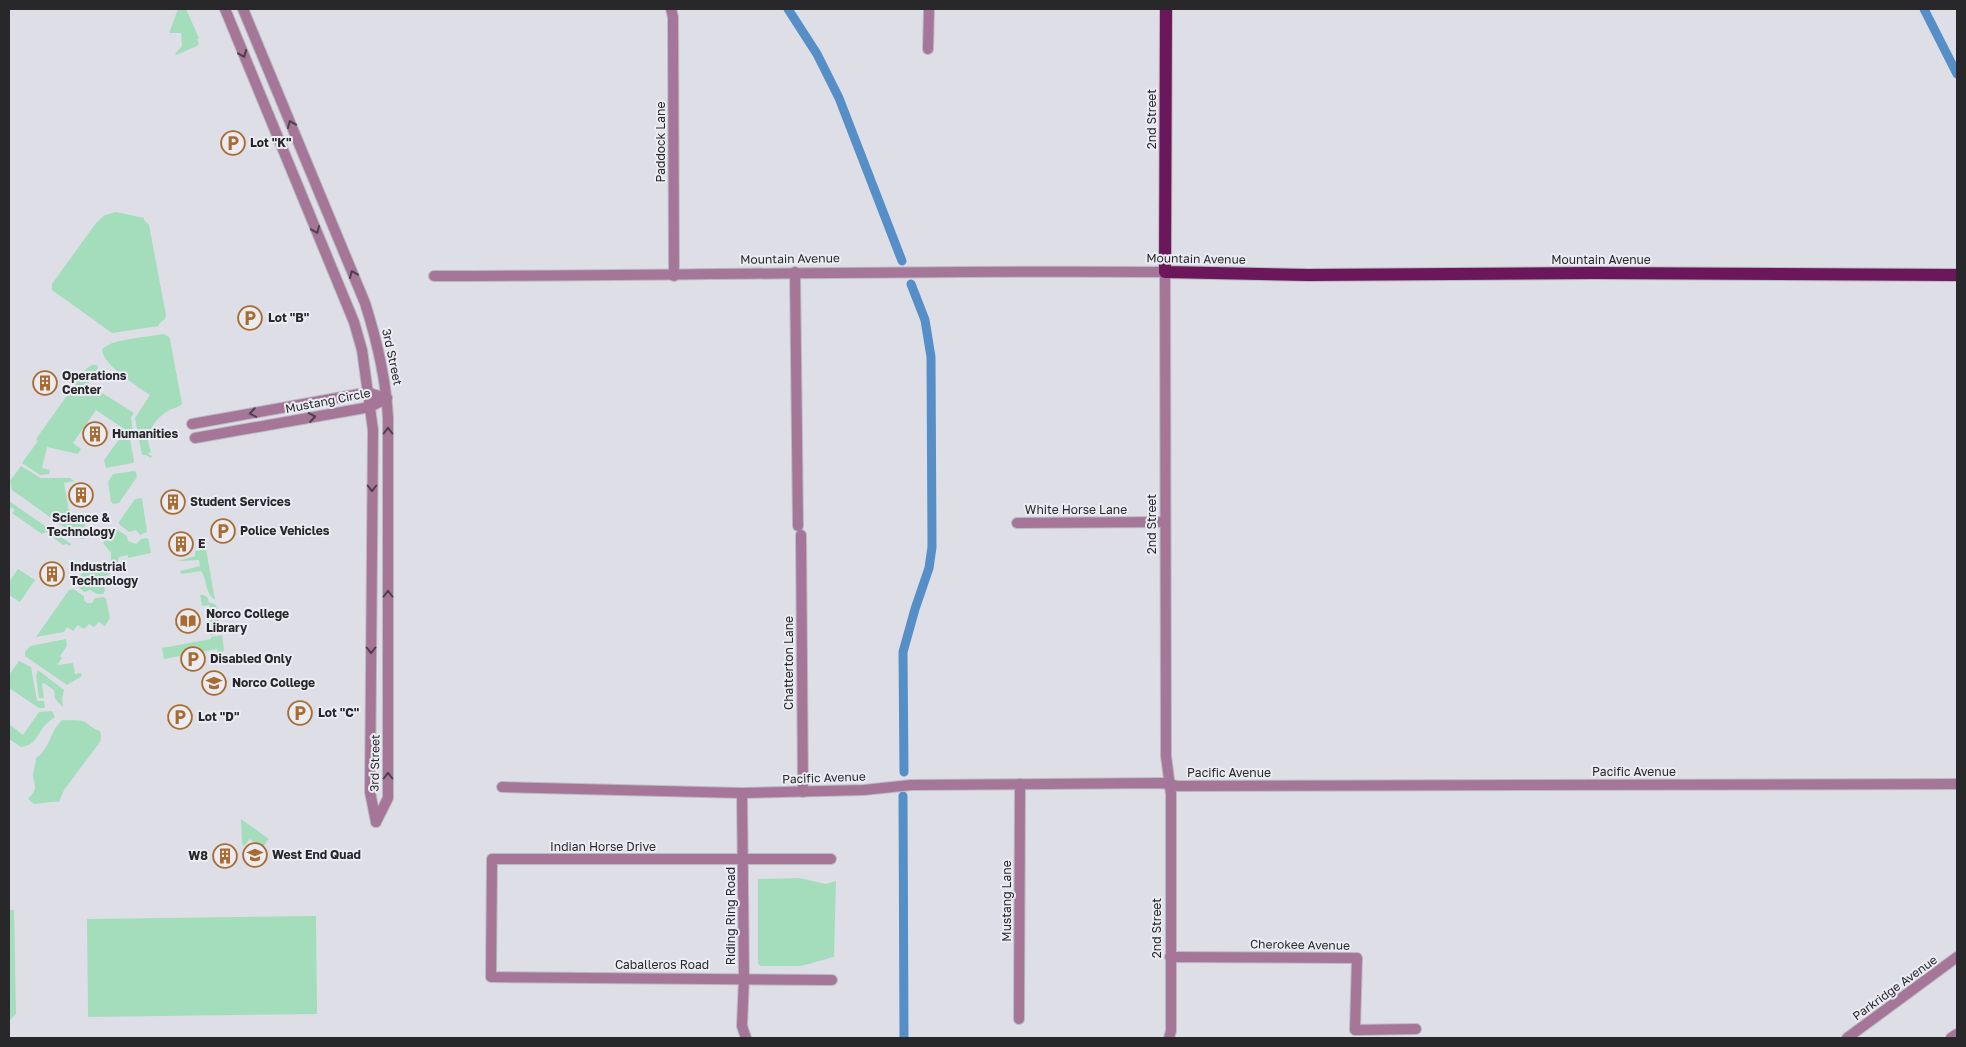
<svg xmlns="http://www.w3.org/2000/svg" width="1966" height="1047" viewBox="0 0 1966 1047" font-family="'Golos Text',sans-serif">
<rect width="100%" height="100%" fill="#dedfe6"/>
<!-- green -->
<g fill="#a3ddbc">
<path d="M178,9H186L199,38L197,39L199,44L197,46L176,55L175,54L182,46L181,33H169Z"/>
<path d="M116,212L144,218V220L149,225L166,315L165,319L159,324V326L112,333L52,290V284L96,223L105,215Z"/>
<path d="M163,334L168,336L170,339L182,404C178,408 172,408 168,411C154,419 143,436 151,451L148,454L152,456L151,458L146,455H142L135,418L150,395C137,386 104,366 102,350C108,339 149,337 163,334Z"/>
<path d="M92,365H97L98,368L88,384L134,413L131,417L133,435L96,410L73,443L81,449L78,454L47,447L42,468L50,470L49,474L40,475L22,463L38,441L36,439L86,369Z"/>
<path d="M123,434L130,439L134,461L133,463L106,468L104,460Z"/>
<path d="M21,466L41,478H70L74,481L64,483L71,522L84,520L87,538L81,539L12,490L10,481Z"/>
<path d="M134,471L136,472L137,477L119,503L113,504L111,502L108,482L113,474Z"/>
<path d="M142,498L147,532L140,535L136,530L129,532L119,524V522L135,499Z"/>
<path d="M9,501L71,544L70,546L67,544L63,545L46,532L42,534L12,513L15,510L10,507L9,508Z"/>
<path d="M113,529H116L127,536L128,541L136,544L141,539L148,538L151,553L128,558V555L119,557L117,565L111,561V553L103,543Z"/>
<path d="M206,549L215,600C204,592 208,581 201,571L181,574L180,571L200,566L199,560L178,561L195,556V551Z"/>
<path d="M86,568L96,572L105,569L111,573L103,578L105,591L103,594H97L90,590L84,592L75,584Z"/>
<path d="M18,569L35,580L20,602L9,595V582Z"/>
<path d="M73,589L84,596V600L87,603H92L95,598L104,597L106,599L110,618L105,626L99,622L94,627L89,624L84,629L78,625L73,631L67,627L64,632L36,637L69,590Z"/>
<path d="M200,595H204L208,598L209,603H212L216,605L221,633L210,635L208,621L212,620L209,605L202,606Z"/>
<path d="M222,635L224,650L219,656L217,649L164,659L162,648L211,639V637Z"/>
<path d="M66,639L67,646L60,656L62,658L57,665L73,663L75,674L81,673L82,676L67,685L25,656V652L30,646Z"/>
<path d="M19,661L31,667L37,701H44L45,708H39L9,688V675Z"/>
<path d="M38,670L64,690L62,699L63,707L55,699L54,690L44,683L42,684L44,698H39L36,676Z"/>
<path d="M52,711L55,717C52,719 48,722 45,725C37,735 36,745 21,747L9,739V724L23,735L39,712Z"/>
<path d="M62,720C70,721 77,719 85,722C90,725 93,729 100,731L101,736L100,742L64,790L59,802C50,801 43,804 34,804L28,799C38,788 35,789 33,776C33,770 36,764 36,758C50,749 50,731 62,720Z"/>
<path d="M241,819L269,839L262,848L250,839L244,846L242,844Z"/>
<path d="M799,878L826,884L836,881L834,957L801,966H760L758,963V879Z"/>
<path d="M9,910H14L16,1014L9,1021Z"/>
<path d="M316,916L317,1014L88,1017L87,919Z"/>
</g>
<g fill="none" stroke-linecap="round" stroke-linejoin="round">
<!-- canal -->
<g stroke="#568fc7" stroke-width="9">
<path d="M788,9L817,54L839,98L902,261"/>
<path d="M1924,9L1957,74"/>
<path d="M904,772L903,652L915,609L929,568L932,547L931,357L925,320L911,284"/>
<path d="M903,796L904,1038"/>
</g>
<!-- minor casing -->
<g stroke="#babac1" stroke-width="12">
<g id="minor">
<path d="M225,9L354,322L362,350L373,430L370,792L376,822"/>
<path d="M243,9L365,303C377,341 386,378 388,418V798L376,822"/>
<path d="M671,9L673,17L674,276"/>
<path d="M928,49L929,9"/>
<path d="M795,272L798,526"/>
<path d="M434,276C677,276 921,270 1165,272L1166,756L1171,794V1031L1169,1038"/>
<path d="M192,424L359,394L369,393L387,398"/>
<path d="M195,438L370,407L387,398"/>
<path d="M1017,523L1165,522"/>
<path d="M801,535L803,792"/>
<path d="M502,787L742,793L864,790L911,785L1162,783L1177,786L1957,784"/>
<path d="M742,793L744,978L742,1026L746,1038"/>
<path d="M831,859H492L491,977L832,980"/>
<path d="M1170,957L1357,958L1355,1030L1416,1029"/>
<path d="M1019,1019L1020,784"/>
<path d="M1847,1038L1957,957"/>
<path d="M1951,1038L1957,1034"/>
</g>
</g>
<!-- major casing -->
<g stroke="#babac1" stroke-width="14">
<path id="major" d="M1166,9L1165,272L1308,275L1594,273L1957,275"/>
</g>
<!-- minor -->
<use href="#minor" stroke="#a57698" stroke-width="10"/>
<!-- major -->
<use href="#major" stroke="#6c175b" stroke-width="12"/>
</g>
<!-- one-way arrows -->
<defs><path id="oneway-chevron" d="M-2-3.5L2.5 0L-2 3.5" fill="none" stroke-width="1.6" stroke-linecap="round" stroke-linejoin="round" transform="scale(1.25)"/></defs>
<g stroke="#4e3f4c">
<use href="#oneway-chevron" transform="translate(243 54) rotate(67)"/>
<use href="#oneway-chevron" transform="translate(291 124) rotate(-113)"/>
<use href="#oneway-chevron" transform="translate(316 230) rotate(67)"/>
<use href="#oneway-chevron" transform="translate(353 274) rotate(-113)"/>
<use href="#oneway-chevron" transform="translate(253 413) rotate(170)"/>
<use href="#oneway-chevron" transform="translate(312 417) rotate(-10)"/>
<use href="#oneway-chevron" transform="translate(388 431) rotate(-90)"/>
<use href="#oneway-chevron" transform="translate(372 488) rotate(90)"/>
<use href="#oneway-chevron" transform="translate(388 594) rotate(-90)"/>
<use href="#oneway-chevron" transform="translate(371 650) rotate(90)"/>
<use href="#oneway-chevron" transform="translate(388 776) rotate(-90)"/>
</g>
<!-- icons -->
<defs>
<g id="parking-ring" transform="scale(1.25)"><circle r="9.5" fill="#ebecf3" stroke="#a96c30" stroke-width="1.5"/><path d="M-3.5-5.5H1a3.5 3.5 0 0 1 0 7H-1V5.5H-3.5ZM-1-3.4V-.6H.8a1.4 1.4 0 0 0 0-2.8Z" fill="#a96c30"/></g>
<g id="building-ring" transform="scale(1.25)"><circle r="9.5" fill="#ebecf3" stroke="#a96c30" stroke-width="1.5"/><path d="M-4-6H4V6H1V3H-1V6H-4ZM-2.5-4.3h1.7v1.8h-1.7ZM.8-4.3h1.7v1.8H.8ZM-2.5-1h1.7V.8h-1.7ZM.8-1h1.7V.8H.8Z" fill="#a96c30"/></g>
<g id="library-ring" transform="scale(1.25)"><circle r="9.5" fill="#ebecf3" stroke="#a96c30" stroke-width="1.5"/><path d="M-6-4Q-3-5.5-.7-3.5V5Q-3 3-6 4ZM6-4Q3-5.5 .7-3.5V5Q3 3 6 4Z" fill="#a96c30"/></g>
<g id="university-ring" transform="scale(1.25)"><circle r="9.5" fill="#ebecf3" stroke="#a96c30" stroke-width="1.5"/><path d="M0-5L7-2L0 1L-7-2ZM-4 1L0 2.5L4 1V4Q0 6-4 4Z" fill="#a96c30"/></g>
<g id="school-ring" transform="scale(1.25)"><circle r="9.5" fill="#ebecf3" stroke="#a96c30" stroke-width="1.5"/><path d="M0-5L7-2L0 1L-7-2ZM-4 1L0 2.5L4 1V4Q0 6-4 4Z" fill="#a96c30"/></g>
</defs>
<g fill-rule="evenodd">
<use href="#parking-ring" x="233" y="143"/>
<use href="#parking-ring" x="250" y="318"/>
<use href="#building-ring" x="45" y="383"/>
<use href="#building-ring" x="95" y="434"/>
<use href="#building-ring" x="81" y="495"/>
<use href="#building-ring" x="173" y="502"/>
<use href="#parking-ring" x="223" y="531"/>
<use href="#building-ring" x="181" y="544"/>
<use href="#building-ring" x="52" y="574"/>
<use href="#library-ring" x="188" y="621"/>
<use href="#parking-ring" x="193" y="659"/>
<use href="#university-ring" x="214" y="683"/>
<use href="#parking-ring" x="300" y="713"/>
<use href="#parking-ring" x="180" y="717"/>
<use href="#school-ring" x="255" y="855"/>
<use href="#building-ring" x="225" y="856"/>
</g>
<g text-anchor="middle" stroke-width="4" stroke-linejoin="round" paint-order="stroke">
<!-- street labels -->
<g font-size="12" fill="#28282b" stroke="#ebecf3">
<text transform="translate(1152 119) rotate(-90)" y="4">2nd Street</text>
<text transform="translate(661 142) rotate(-90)" y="4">Paddock Lane</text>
<text transform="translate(790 259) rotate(-1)" y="4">Mountain Avenue</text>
<text transform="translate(1196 259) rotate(1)" y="4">Mountain Avenue</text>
<text x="1601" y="264">Mountain Avenue</text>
<text transform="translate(392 357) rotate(78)" y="4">3rd Street</text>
<text transform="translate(328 401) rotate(-11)" y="4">Mustang Circle</text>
<text x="1076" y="514">White Horse Lane</text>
<text transform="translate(1152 524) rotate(-90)" y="4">2nd Street</text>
<text transform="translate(789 663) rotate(-90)" y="4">Chatterton Lane</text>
<text transform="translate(375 763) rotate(-89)" y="4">3rd Street</text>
<text x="1634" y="776">Pacific Avenue</text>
<text x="1229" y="777">Pacific Avenue</text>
<text transform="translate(824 778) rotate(-2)" y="4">Pacific Avenue</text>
<text x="603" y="851">Indian Horse Drive</text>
<text transform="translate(1007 901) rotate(-90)" y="4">Mustang Lane</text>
<text transform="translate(731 916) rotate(-90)" y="4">Riding Ring Road</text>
<text transform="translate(1157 928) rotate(-90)" y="4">2nd Street</text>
<text transform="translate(1300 945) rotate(1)" y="4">Cherokee Avenue</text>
<text x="662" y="969">Caballeros Road</text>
<text transform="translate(1895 988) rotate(-36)" y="4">Parkridge Avenue</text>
</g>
<!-- poi labels -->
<g font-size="12" font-weight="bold" fill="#28282b" stroke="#ebecf3" text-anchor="start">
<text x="250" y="147">Lot "K"</text>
<text x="268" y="322">Lot "B"</text>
<text x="62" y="380">Operations<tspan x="62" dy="14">Center</tspan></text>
<text x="112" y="438">Humanities</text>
<text x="190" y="506">Student Services</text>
<text x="81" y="522" text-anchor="middle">Science &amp;<tspan x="81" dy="14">Technology</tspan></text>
<text x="240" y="535">Police Vehicles</text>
<text x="198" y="548">E</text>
<text x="70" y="571">Industrial<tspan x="70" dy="14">Technology</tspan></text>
<text x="206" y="618">Norco College<tspan x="206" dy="14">Library</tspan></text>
<text x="210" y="663">Disabled Only</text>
<text x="232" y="687">Norco College</text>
<text x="318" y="717">Lot "C"</text>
<text x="198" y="721">Lot "D"</text>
<text x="272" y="859">West End Quad</text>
<text x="208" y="860" text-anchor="end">W8</text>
</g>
</g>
<!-- border -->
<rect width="1966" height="1047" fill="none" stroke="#28282b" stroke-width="20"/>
</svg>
